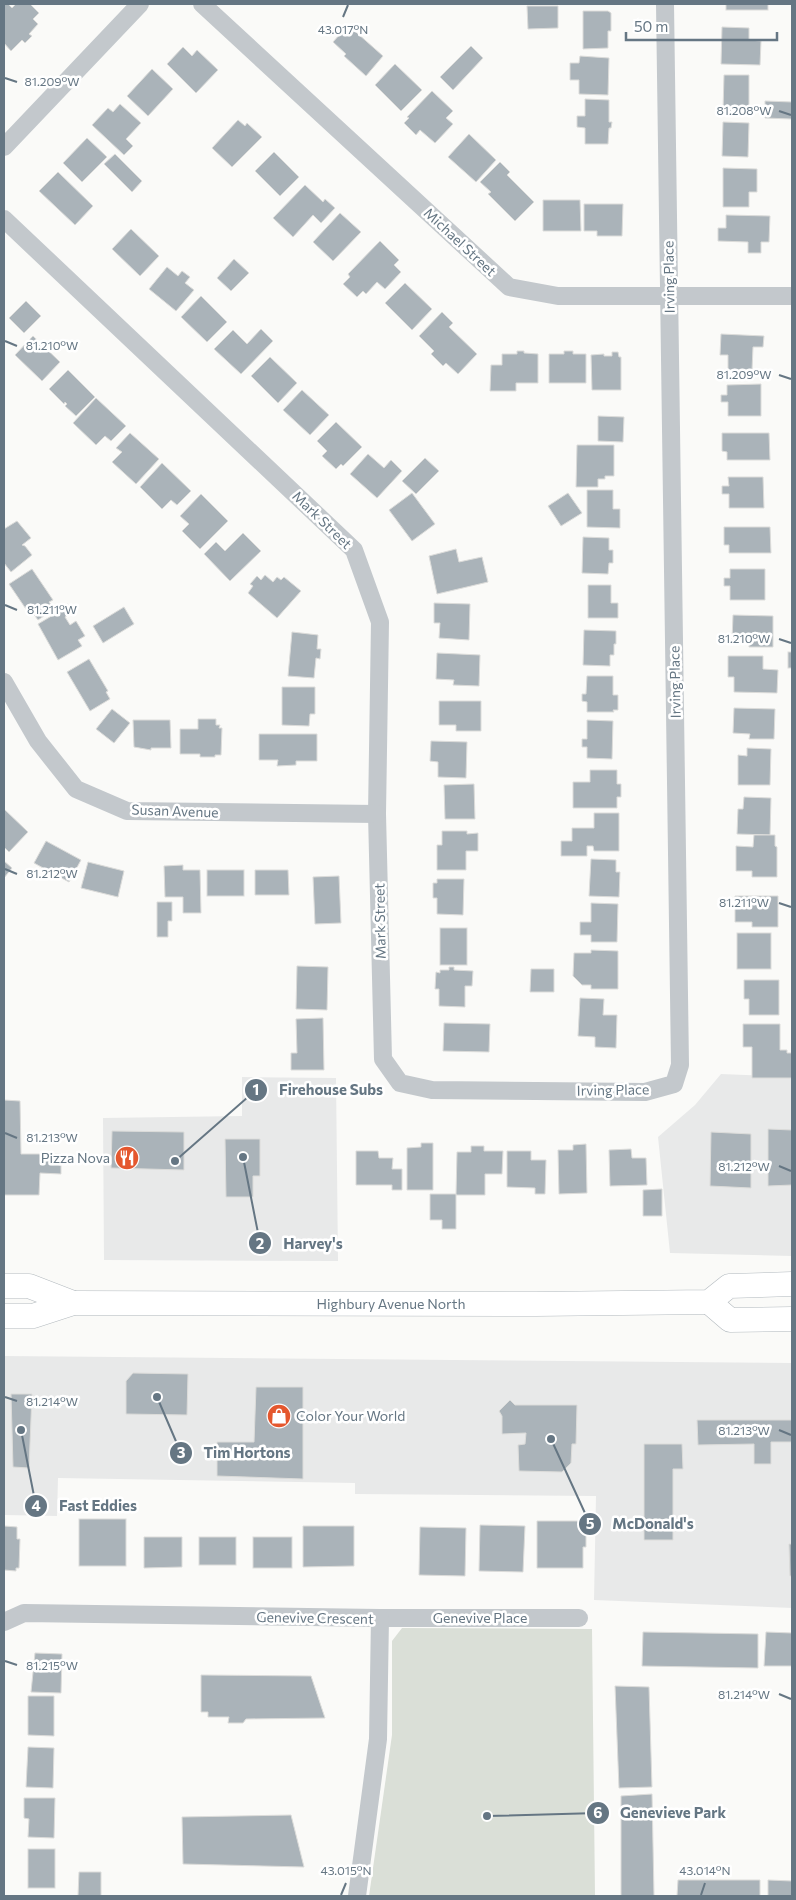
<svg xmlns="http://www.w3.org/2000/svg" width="796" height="1900" viewBox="0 0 796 1900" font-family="Commissioner,sans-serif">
<rect width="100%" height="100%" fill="#fafaf8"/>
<!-- built -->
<g fill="#e8e9e9">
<path d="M721,1074L792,1077V1256L670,1253L658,1137L695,1105Z"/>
<path d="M242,1077L336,1078L338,1261L104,1260L103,1118L242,1116Z"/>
<path d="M4,1356L792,1363V1608L594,1600L596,1496L355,1494V1483L58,1478L57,1516L4,1515Z"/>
</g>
<!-- green -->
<path fill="#dadfd7" d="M402,1628L592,1629L595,1896H369L392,1735V1641Z"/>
<!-- building -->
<g fill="#aab3b9" stroke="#dcdcda">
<path d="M4,4H8L12,8L16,4H30L39,13L33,19L38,24L29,34L32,36L25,43L22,40L11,51L4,43Z"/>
<rect x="726" y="4" width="42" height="6"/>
<path d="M527,6H558V28L528,29Z"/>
<path d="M583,11H608L611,13V31H608V48L583,49Z"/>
<path d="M348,25L383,56L366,76L344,56L346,54L333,42Z"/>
<path d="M722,27L749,28V40L761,41L760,65L721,64Z"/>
<path d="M471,46L483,58L453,90L440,77Z"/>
<path d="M183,47L192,56L197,50L218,70L196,93L167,64Z"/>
<path d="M580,56L609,58L608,95L579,94V80H570V63H579Z"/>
<path d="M395,64L422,90L401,111L375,85Z"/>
<path d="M152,69L173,89L148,116L127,96Z"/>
<path d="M724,75H749V112L723,111Z"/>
<path d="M432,91L453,111L446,118L453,124L435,143L420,130L416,135L404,123L409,118L407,117Z"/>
<path d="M585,99L609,100V122H612L611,128H609L608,144H585V128L577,127V116H585Z"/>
<path d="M765,101L792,102V119L765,118Z"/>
<path d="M120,104L141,123L126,139L133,146L124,155L92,125L108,108L113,112Z"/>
<path d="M238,120L245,126L247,123L262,137L232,167L212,148Z"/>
<path d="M723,122L749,123L748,157L722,156Z"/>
<path d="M469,134L496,160L476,182L448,157Z"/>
<path d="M87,138L107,157L82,182L63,163Z"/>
<path d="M274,152L299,177L280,196L255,171Z"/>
<path d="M115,154L142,181L132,192L104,164Z"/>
<path d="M500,162L510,172L507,175L534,202L515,221L488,194L491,192L480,182Z"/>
<path d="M723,168L757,169V192H749V207H723Z"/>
<path d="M58,172L93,206L75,225L39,191Z"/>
<path d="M305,185L323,202L325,199L335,208L321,223L313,215L293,237L273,218Z"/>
<path d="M543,200H580L581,231H543Z"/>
<path d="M584,204H623L622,236H597V231H584Z"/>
<path d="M340,213L361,232L333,261L313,242Z"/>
<path d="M726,215L770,216L769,242H761V253H748V242L718,241V228H726Z"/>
<path d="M131,229L159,256L140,276L112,249Z"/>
<path d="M380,241L399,260L394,265L401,272L385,289L377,282L366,294L363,291L357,297L343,284L350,277L348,274Z"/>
<path d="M234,259L249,273L231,291L217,278Z"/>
<path d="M167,267L178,276L182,271L190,277L185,283L194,290L176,311L149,289Z"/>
<path d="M405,283L432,309L412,330L385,303Z"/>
<path d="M201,296L227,322L207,342L181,317Z"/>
<path d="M26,301L41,316L24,333L9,318Z"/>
<path d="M442,312L453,323L449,327L477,354L458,374L446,363L443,366L431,354L434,351L419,336Z"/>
<path d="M261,329L273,341L241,374L214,349L233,330L247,344Z"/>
<path d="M721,334L764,336L763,347H753L752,370H728V355H720Z"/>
<path d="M33,336L60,362L42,381L15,355Z"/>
<path d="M517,351H524V353L538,354V383H516V391H490L491,365H502V354H517Z"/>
<path d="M564,351H573V354H586V383H549V354H564Z"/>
<path d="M612,352H618L619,357H621V390H592L591,355L604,354V356H612Z"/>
<path d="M270,357L297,383L278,403L251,376Z"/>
<path d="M68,370L95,397L76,416L65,406L67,404L65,402L64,404L49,389Z"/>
<path d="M761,384V416H728V402H721V395H727V385Z"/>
<path d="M302,390L329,415L310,435L283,410Z"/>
<path d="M96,398L126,426L111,441L105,436L96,445L73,423Z"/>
<path d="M598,416L624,417L623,442L598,441Z"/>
<path d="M336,422L362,447L343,466L341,464L336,469L322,456L327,451L317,441Z"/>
<path d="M130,433L159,459L136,484L112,462L122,452L116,448Z"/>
<path d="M722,433H769L770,460H727V452L722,451Z"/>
<path d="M577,445H614V476H605V479H598V487H576Z"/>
<path d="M368,454L384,468L391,460L402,471L377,498L350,474Z"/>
<path d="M425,458L439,471L416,494L402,481Z"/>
<path d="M162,463L191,491L177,505L171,500L162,509L140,487Z"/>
<path d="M728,477H763L764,508H729V494H722V486H729Z"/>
<path d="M587,490H613V509H620V528L587,527Z"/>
<path d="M412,493L435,524L412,541L389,510Z"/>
<path d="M568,493L582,513L561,526L548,506Z"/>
<path d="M201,494L228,521L200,549L182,531L189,524L180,516Z"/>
<path d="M17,521L31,538L22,545L25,546L32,555L11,572L4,563V529Z"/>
<path d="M724,527H770L771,553H729V545H724Z"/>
<path d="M243,533L261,551L230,581L204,554L216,542L225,551Z"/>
<path d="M583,537L609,538V550H613V563H609L608,574L582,573Z"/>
<path d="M456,549L459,562L482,557L488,582L437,594L429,556Z"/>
<path d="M32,569L53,600L49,602L54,609L38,620L33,613L30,615L9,584Z"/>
<path d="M730,569H765V600H730V586H724V578H730Z"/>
<path d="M265,575L273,582L277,577L281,580L284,577L301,591L277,618L248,593L253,586L250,584L257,576L261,580Z"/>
<path d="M588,585H611V603H618V618H588Z"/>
<path d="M434,603L470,604L469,640L439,638L440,623H434Z"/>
<path d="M68,604L72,612L65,617L70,625L76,621L85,636L78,640L82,646L58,660L38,624L60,611L59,609Z"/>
<path d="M124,607L134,624L103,643L93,626Z"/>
<path d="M733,615L773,616V647H749V641H732Z"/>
<path d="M584,630L616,631V644H614V655H610V666L583,665Z"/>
<path d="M292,632L318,635L317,649H321L320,659L316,658L314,678L288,676Z"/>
<rect x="788" y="652" width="4" height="16"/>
<path d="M437,653L480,655L479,686L453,685L454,680L436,679Z"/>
<path d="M728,656H763V669L778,670L777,693L734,692V677H728Z"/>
<path d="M89,659L108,691L106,692L110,699L90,711L67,672Z"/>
<path d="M587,676H613V695H618V710H613L614,712H587V702L582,701V694H586Z"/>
<path d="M282,687H315V714H310L309,726L282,725Z"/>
<path d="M439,701H481V731H456V725H439Z"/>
<path d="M734,708L775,709L774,739H749L750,734L733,733Z"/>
<path d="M112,709L130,723L114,743L96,729Z"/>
<path d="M198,719H216V725H220L219,728H222L221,755H215V757H200V754H180V729H198Z"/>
<path d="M133,720H170L171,748H151V750L134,747Z"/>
<path d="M587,720L613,721L612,759L587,758V747H582V739H587Z"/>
<path d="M259,734H317V761H296V765L277,766L278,760H259Z"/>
<path d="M431,741L467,742L466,778L438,777V762L430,761Z"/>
<path d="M747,748L771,749L770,785H738V755L747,756Z"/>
<path d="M590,770H617V784H621V797H617V808H573V782H590Z"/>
<path d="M474,784L475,819H445L444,785Z"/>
<path d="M744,797L771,798L770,835L737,834L738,809H743Z"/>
<path d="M4,809L28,832L9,852L4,847Z"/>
<path d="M594,813H619V851H594L593,846H587V856H561V841H572V828H594Z"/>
<path d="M442,831H467V834L478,833V851H466V870H437V845H442Z"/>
<path d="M754,835H775V846L777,847V877H752V871H736V846L753,847Z"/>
<path d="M46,841L81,860L69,882L34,863Z"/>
<path d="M591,859L616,860V872H620L619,897L589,896Z"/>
<path d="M4,861L12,868L4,878Z"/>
<path d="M88,862L124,871L118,897L81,888Z"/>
<path d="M183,865V870H200L201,913H183V897H165L164,866Z"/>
<rect x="207" y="870" width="37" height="26"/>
<path d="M255,870H288L289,895H255Z"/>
<path d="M339,876L341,923L315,924L313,877Z"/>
<path d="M437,879H464L463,915L437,914V898H433V883H437Z"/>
<path d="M735,896H778V927H752V922H735Z"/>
<path d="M157,902H172V921H168V937H157Z"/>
<path d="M591,903L618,904L617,942H591V935H580V922H591Z"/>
<rect x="440" y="928" width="27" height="37"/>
<rect x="737" y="933" width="34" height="36"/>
<path d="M591,950L618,951V989H591V985H582L573,976L574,953H591Z"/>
<path d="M297,966L328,967L327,1010L296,1009Z"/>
<path d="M449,967H454V970L473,971L472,986H465V1007L439,1006V989H435L436,972L440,973V970H449Z"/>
<path d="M531,969H554V992H530Z"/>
<path d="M744,980H779V1015H749V999H744Z"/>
<path d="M580,998L604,999L603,1015H617L616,1048L595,1047V1037L578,1036Z"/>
<path d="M323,1018L324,1070H291V1053H297L296,1019Z"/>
<path d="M444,1023L490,1024L489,1052L443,1051Z"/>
<path d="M743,1024H780V1050H787V1053H792V1078H752V1047H743Z"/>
<path d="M4,1100L20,1101L21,1154H61V1174L40,1173L39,1195H4Z"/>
<path d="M768,1129L792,1130V1185L768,1186Z"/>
<path d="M112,1131L184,1132V1170L111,1168Z"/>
<path d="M711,1132L751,1134V1188L710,1186Z"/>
<path d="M225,1139H260V1176H253V1197H226Z"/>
<path d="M421,1143H433V1190H407V1148L421,1147Z"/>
<path d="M586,1144L587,1193L559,1194L558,1150H573V1145Z"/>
<path d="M471,1146H484V1151H503L502,1174H485V1195H456L457,1152H471Z"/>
<path d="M631,1149L632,1158H646L647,1185L610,1186L609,1150Z"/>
<path d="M356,1151H378L379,1158H393L392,1169H402V1190H392V1185H356Z"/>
<path d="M507,1151H531V1160H546L545,1194H535V1188L507,1187Z"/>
<path d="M662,1189V1216H643V1190Z"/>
<path d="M430,1194H456V1229H442V1220H430Z"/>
<path d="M133,1373L188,1374L187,1415L126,1414V1381Z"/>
<path d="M256,1387H303V1479L217,1476V1442H254Z"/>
<path d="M11,1394H32L29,1468L13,1467Z"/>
<path d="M510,1400L515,1405H577L576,1444H572L571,1463L562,1472L519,1471L518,1445L525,1444L526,1433L502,1434V1416L499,1411Z"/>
<path d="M697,1420H792V1442H771V1464H754V1444L698,1445Z"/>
<path d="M644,1444H682L683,1469H673V1540H644Z"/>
<rect x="79" y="1519" width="47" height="47"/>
<path d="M537,1521H586V1547H583V1568H537Z"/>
<path d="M480,1525L525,1526L523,1572L479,1571Z"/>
<path d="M4,1526L17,1527V1539H20L19,1568H16V1571L4,1570Z"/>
<path d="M303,1526H354V1566L303,1567Z"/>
<path d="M420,1527L466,1528L465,1576L419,1575Z"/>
<path d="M144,1537H182V1567L144,1568Z"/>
<rect x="199" y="1537" width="37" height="28"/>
<rect x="253" y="1537" width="39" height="31"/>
<path d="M789,1544H792V1576H790Z"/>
<path d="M643,1632L758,1634V1668L642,1666Z"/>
<path d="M766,1632L792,1633V1666H764Z"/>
<path d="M35,1653L62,1654L61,1693L31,1692Z"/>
<path d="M201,1675L311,1676L325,1718L246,1719L243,1723H228L229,1717H208V1712H201Z"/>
<path d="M615,1686L649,1687L652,1787L619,1788Z"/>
<path d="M28,1696H54V1736L28,1735Z"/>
<path d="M28,1747L54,1748L53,1788L26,1787Z"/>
<path d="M652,1794L654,1896H621V1796Z"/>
<path d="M24,1798H55L54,1838L28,1837L29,1819L24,1818Z"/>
<path d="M291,1815L304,1867L183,1864L182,1817Z"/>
<rect x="28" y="1849" width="27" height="39"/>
<path d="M79,1872H101V1896H78Z"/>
<path d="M678,1880H760V1896H677Z"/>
<path d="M768,1880L792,1881V1896H768Z"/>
</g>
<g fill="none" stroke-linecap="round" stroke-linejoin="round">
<!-- secondary casing -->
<g stroke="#b3babf" stroke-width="25">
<g id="secondary">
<path d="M4,1286H29L73,1303"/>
<path d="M709,1302L730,1320L792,1319"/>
<path d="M4,1316H33L73,1303L536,1304L709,1302L729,1286L792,1284"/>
</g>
</g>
<!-- street -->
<g stroke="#c3c8cc" stroke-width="18">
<path d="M202,4L509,287L558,296H792"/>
<path d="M4,147L140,4"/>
<path d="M4,219L354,550L380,622L377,814L383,1059L400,1083L432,1090L645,1092L674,1084L680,1065L665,4"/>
<path d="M4,682L38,741L76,789L127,811L377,814"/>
<path d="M380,1618H579"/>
<path d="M4,1622L24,1613L380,1618L378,1739L357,1896"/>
</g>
<!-- secondary -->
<use href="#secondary" stroke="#fff" stroke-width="24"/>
</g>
<!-- ticks -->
<path fill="none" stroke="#657683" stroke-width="2" d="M343,17L348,5M5,78L17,82M779,111L791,115M5,341L17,346M779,375L791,379M5,605L17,610M779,639L791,643M5,869L17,874M779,903L791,907M5,1133L17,1138M779,1166L791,1171M5,1397L17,1401M779,1430L791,1435M5,1661L17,1665M779,1694L791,1699M341,1895L346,1883M701,1895L705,1883"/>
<!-- icons -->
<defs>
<g id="restaurant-disc" transform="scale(1.25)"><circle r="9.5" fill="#e4572e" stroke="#fff"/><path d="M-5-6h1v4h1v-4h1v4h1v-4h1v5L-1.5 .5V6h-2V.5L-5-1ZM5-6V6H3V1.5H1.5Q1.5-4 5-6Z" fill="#fff"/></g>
<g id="shop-disc" transform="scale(1.25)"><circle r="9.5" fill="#e4572e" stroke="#fff"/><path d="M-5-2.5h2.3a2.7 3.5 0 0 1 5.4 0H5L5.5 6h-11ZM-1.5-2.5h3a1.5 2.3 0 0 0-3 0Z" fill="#fff"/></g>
</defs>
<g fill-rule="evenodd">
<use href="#restaurant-disc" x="127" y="1158"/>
<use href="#shop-disc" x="279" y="1416"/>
</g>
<g text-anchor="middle" stroke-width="5" stroke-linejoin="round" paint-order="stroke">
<!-- street labels -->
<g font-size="14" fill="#657683" stroke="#fff">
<text transform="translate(460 242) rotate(43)" y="5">Michael Street</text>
<text transform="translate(669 277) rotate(-91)" y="5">Irving Place</text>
<text transform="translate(322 520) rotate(44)" y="5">Mark Street</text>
<text transform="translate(675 682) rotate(-91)" y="5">Irving Place</text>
<text transform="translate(175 811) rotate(2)" y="5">Susan Avenue</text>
<text transform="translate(380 921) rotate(-91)" y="5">Mark Street</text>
<text transform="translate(613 1090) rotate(-1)" y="5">Irving Place</text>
<text x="391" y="1309">Highbury Avenue North</text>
<text transform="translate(315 1618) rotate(1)" y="5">Genevive Crescent</text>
<text x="480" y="1623">Genevive Place</text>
</g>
<!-- poi labels -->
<g font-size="14" fill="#657683" stroke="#fff" text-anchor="end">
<text x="110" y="1163">Pizza Nova</text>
<text x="296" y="1421" text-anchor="start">Color Your World</text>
</g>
</g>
<g font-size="12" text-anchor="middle" fill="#657683" stroke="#fff" stroke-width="5" stroke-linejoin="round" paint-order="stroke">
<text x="343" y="34">43.017°N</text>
<text x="52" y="86">81.209°W</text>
<text x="744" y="115">81.208°W</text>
<text x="52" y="350">81.210°W</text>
<text x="744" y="379">81.209°W</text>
<text x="52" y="614">81.211°W</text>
<text x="744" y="643">81.210°W</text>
<text x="52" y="878">81.212°W</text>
<text x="744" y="907">81.211°W</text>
<text x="52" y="1142">81.213°W</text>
<text x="744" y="1171">81.212°W</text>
<text x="52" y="1406">81.214°W</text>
<text x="744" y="1435">81.213°W</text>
<text x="52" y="1670">81.215°W</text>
<text x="744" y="1699">81.214°W</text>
<text x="346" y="1875">43.015°N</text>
<text x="705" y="1875">43.014°N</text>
</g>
<!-- callouts -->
<path fill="none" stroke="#657683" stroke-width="2" d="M175 1161L256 1090M243 1157L260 1243M157 1397L181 1453M21 1430L36 1506M551 1439L590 1524M487 1816L598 1813"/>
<g fill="#657683" stroke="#fff" stroke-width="2">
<circle cx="175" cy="1161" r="5"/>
<circle cx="243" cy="1157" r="5"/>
<circle cx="157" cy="1397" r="5"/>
<circle cx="21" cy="1430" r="5"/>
<circle cx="551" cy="1439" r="5"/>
<circle cx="487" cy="1816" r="5"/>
<circle cx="256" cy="1090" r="12"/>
<circle cx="260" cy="1243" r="12"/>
<circle cx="181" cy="1453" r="12"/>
<circle cx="36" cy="1506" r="12"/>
<circle cx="590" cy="1524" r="12"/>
<circle cx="598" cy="1813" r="12"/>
</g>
<g font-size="15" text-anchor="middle" font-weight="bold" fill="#fff">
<text x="256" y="1095">1</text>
<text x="260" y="1249">2</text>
<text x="181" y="1458">3</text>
<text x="36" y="1511">4</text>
<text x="590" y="1529">5</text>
<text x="598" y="1818">6</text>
</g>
<g font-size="15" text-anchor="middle" font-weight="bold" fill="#657683" stroke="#fff" stroke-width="5" stroke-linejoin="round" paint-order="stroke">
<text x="331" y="1095">Firehouse Subs</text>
<text x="313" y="1249">Harvey's</text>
<text x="247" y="1458">Tim Hortons</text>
<text x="98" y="1511">Fast Eddies</text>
<text x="653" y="1529">McDonald's</text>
<text x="673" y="1818">Genevieve Park</text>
</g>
<!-- border -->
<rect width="796" height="1900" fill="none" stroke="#657683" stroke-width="10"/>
<!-- scale -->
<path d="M626 32v8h151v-8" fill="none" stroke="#657683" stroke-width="2.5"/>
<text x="634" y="32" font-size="15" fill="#657683" stroke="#ffffff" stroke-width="4" paint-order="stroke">50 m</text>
</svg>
